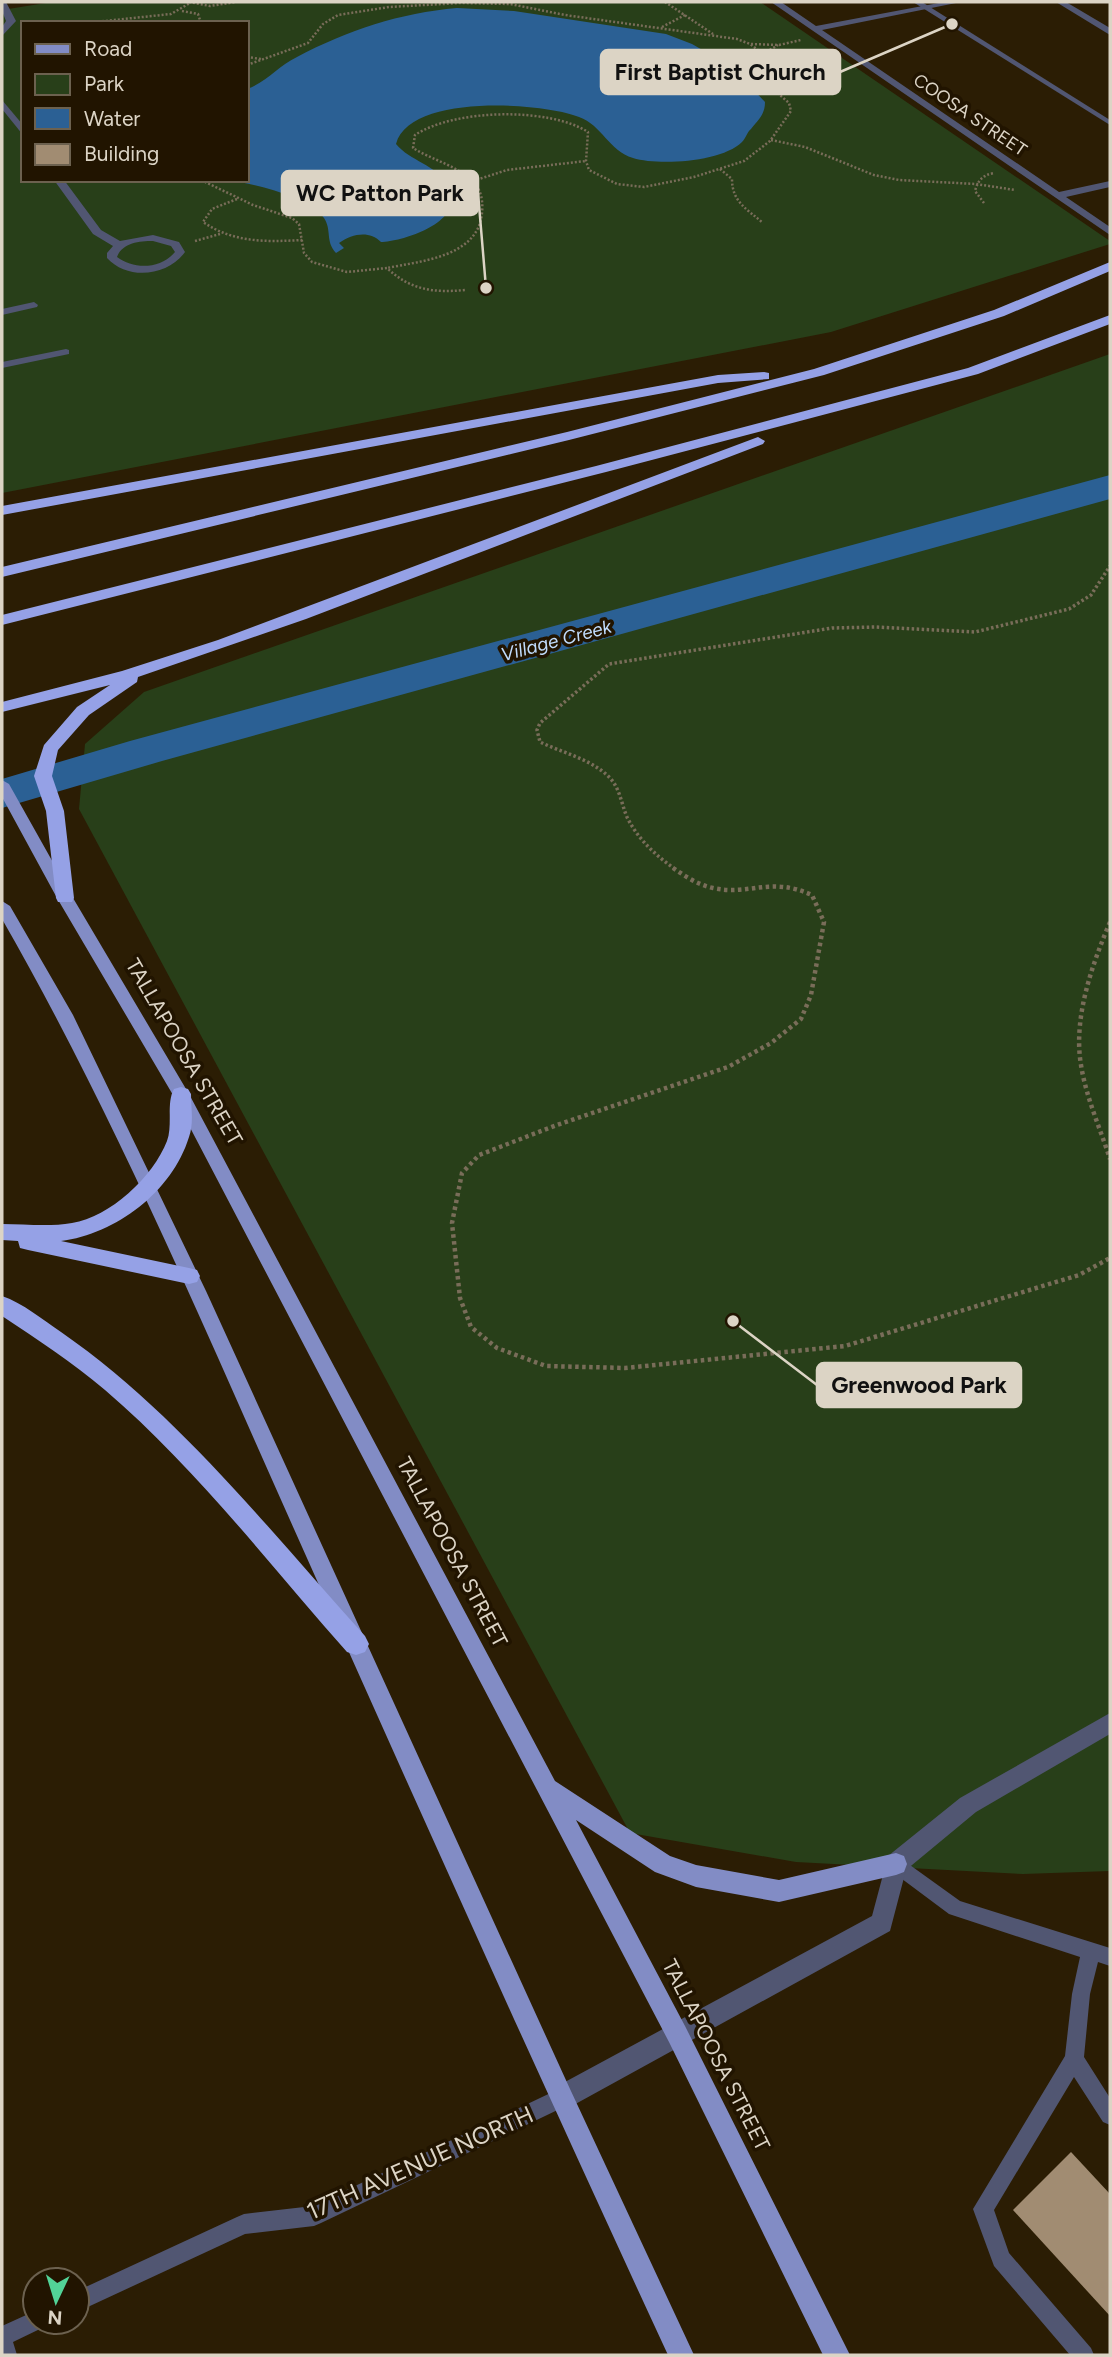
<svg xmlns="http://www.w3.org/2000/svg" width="1112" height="2357" viewBox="0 0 1112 2357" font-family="Figtree,sans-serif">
<rect width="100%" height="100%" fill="#2b1d04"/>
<!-- green -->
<g fill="#283f19" fill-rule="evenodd">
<path d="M52,2H760L1110,241V244L831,332L2,493V10ZM23,23H247V180H23Z"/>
<path d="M1110,354V1871L1023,1874L796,1862L630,1833L79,809L85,744L144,692Z"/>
</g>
<!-- water -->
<path fill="#2b6094" d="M457,8L514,11L666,34L692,44L732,67L765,102C765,114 759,119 751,129C747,132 746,138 742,142C722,162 659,166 633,158C609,151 602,125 579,117C541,102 409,94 396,144C410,161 436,165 447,184C470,220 406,241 381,242C369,230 352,234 339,243L344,248L336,253C325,241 332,230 324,218C308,196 254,184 228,180H247V89C267,82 278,66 297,57C348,30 400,13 457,8Z"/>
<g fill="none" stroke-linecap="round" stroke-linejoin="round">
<!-- river -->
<path fill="#2b6094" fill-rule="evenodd" d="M1110,475V499L162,761L2,808V779L130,741Z"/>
</g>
<!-- building -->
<path fill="#a18c72" d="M1071,2152L1110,2194V2316L1013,2210Z"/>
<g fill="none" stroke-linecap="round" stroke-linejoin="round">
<!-- path-far2 -->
<g stroke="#796d59" stroke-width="2.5" stroke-dasharray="2 2" stroke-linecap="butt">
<path d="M189,2L210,6L236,2"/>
<path d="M665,2L713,34"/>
<path d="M182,11L198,14L201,23"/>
<path d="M86,23L171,14L190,3"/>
<path d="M662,27L685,15"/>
<path d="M751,44L779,45L801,40"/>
<path d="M763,54L778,45"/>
<path d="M247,57L261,59"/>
<path d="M247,65L308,43L323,24L338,15L389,7L461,3L510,4L565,15L737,39L750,44L763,54L765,82L789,103L791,111L770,141L744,161L694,177L644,187L617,184L589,170L586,161L588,132C549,107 454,109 415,135L413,148C432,160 459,166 474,183C482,191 483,203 482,213C478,257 421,261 387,268"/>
<path d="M771,140L805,147L874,175L899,180L976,184L1015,190"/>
<path d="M720,169L732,179C732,202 747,209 763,223"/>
<path d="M201,180L253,205L292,218L299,224L304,253L312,262L347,272L387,268C410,290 434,293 465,290"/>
<path d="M473,181L507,170L586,161"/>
<path d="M237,199L212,209L203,222C234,243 266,242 302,240"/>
<path d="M984,203L975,191C978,180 983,175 994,173"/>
<path d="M195,241L220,234"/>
</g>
<!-- path-far1 -->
<path stroke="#796d59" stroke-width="3.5" stroke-dasharray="2.5 2.5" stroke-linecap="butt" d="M675,869C656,856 637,838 627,817C621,803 620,788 609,777C591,759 563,753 540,742L537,730L540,723L609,664L832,628L876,627L975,632L1069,609L1091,595L1110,566"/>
<!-- path -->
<g stroke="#796d59" stroke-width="4.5" stroke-dasharray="3.5 3.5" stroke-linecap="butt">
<path d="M673,868C685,876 698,885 713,888C750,896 770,876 812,895L824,922L811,995L801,1019L771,1043L728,1067L557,1125L479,1155L462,1173L452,1223L460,1298L471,1327L497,1348L546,1366L625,1368L845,1346L1079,1275L1110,1258"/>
<path d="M1110,922C1092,965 1073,1018 1081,1065C1086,1097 1100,1128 1110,1159"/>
</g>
<!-- service -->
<g fill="#515672" fill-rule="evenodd">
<path d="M913,2H922L1110,120V125Z"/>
<path d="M34,302L38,305L37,307L2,315V309Z"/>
<path d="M66,349L69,350V354L2,368V362Z"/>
<path d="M896,1855L960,1901L1110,1948V1966L1098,1962L1090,1994L1084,2057L1110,2098V2125L1103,2122L1074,2077L994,2210L1009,2253L1091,2348L1094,2355H1070L994,2266L973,2209L1065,2056L1072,1994L1080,1957L949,1914L890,1870L887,1864L890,1858Z"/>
<path d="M561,2088L568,2091L571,2098L568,2105L321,2223L314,2226L245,2234L77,2312V2291L237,2217L244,2214L313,2206Z"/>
<path d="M35,2311V2322H45L42,2328L13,2342L17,2355H2V2326Z"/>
</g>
<!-- minor -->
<g fill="#515672" fill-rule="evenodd">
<path d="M2,2H6L16,21L2,36V27L6,21L2,11Z"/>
<path d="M771,2H781L816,26L944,2H961L822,30L1059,192L1110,181V187L1066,197L1110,227V235Z"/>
<path d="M1056,2H1066L1110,28V35Z"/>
<path d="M2,100L23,125V135L2,109Z"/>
<path d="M54,180H64L101,230L120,241L153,235L179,242L185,252C168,276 128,281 107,258V253L113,246L93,234ZM153,241L171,246L175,252C161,269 134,270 117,257C122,243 139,241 153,241Z"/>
<path d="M1110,1713V1734L976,1812L906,1870L890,1931L570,2107L561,2110L552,2107L549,2098L552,2089L872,1916L888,1856L960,1798Z"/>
</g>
<!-- primary -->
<g fill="#828cc5" fill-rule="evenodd">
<path d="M2,780L9,784L73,898L189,1094L555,1781L670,1856L696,1865L779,1880L896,1853L904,1856L907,1864L904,1872L896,1875L779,1902L696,1887L655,1872L576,1820L685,2026L850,2355H823L669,2042L173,1095L57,898L2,797Z"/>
<path d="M2,901L10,906L73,1015L206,1291L570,2089L694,2355H668C541,2081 417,1805 294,1529C202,1323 114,1114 2,919Z"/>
</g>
<!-- motorway -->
<g fill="#95a1e6" fill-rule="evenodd">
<path d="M1110,262V271L1004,316L824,375L569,440L2,577V567L567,432L814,369L994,310Z"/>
<path d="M1110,315V324L978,374L606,472L2,625V615L596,466L968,368Z"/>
<path d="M764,372L769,373V379L718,383L2,515V506L718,375Z"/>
<path d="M758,437L765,441L763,444L306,619L138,677L137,682L89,715L58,750L52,776L64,811L74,898L72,902H58L56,898L46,811L34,776L44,745L77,707L110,685L2,712V702L122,671L218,640Z"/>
<path d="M181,1087L188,1089L191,1094C191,1108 194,1123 189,1137C172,1192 116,1234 61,1241L189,1268L197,1270L200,1276L197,1282L189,1284L28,1250L20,1248L18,1241L2,1240V1224C25,1224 49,1227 72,1223C110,1217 153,1177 167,1141C173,1125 166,1103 174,1089Z"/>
<path d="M2,1296C23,1303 43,1320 61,1332C179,1414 269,1530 365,1636L369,1644L365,1652L356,1655L347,1652C269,1564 195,1467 105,1390C73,1363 37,1339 2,1316Z"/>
</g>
</g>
<g text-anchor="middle" stroke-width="7" stroke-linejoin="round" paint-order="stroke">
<!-- far-street labels -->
<g font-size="18" fill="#dcd4c5" stroke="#211400">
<text transform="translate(970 115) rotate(34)" y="6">COOSA STREET</text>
</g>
<!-- far-water labels -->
<g font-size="19" font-style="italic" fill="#c0dcfc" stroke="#211400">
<text transform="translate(556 640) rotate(-15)" y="7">Village Creek</text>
</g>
<!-- street labels -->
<g font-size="21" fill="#dcd4c5" stroke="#211400">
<text transform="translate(184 1052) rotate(60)" y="7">TALLAPOOSA STREET</text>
<text transform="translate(452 1552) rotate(62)" y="7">TALLAPOOSA STREET</text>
<text transform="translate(716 2055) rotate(63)" y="7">TALLAPOOSA STREET</text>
</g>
<!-- near-street labels -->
<g font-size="24" fill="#dcd4c5" stroke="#211400">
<text transform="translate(420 2163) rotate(-24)" y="8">17TH AVENUE NORTH</text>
</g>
</g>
<!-- callouts -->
<path fill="none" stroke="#dcd4c5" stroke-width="2.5" d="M952 24L840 72M486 288L478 193M733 1321L817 1385"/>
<g fill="#dcd4c5" stroke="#211400" stroke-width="2.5">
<circle cx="952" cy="24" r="7"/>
<circle cx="486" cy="288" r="7"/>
<circle cx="733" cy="1321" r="7"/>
</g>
<g fill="#dcd4c5" stroke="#dcd4c5" stroke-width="2.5">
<rect x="601" y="50" width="239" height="44" rx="7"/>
<rect x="282" y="171" width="196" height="44" rx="7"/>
<rect x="817" y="1363" width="204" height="44" rx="7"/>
</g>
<g font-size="23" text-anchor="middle" font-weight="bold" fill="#111">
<text x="720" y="80">First Baptist Church</text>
<text x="380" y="201">WC Patton Park</text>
<text x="919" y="1393">Greenwood Park</text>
</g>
<!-- border -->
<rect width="1112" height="2357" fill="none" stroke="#dcd4c5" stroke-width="7"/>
<!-- legend -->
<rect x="21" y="21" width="228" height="161" fill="#211400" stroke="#6c614f" stroke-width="2"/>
<rect x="35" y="44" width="35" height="10" fill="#828cc5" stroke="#6c614f" stroke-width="2"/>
<text x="84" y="56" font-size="21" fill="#dcd4c5">Road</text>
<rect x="35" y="74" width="35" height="21" fill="#283f19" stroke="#6c614f" stroke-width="2"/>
<text x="84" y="91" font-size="21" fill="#dcd4c5">Park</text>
<rect x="35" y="108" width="35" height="21" fill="#2b6094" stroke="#6c614f" stroke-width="2"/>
<text x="84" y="126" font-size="21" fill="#dcd4c5">Water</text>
<rect x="35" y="144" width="35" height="21" fill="#a18c72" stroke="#6c614f" stroke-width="2"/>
<text x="84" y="161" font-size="21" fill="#dcd4c5">Building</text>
<!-- north arrow -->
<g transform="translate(56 2301) rotate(184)"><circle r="33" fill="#211400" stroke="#6c614f" stroke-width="2"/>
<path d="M0-5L12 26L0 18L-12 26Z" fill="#52d397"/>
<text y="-10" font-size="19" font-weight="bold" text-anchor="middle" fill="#dcd4c5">N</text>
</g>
</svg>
